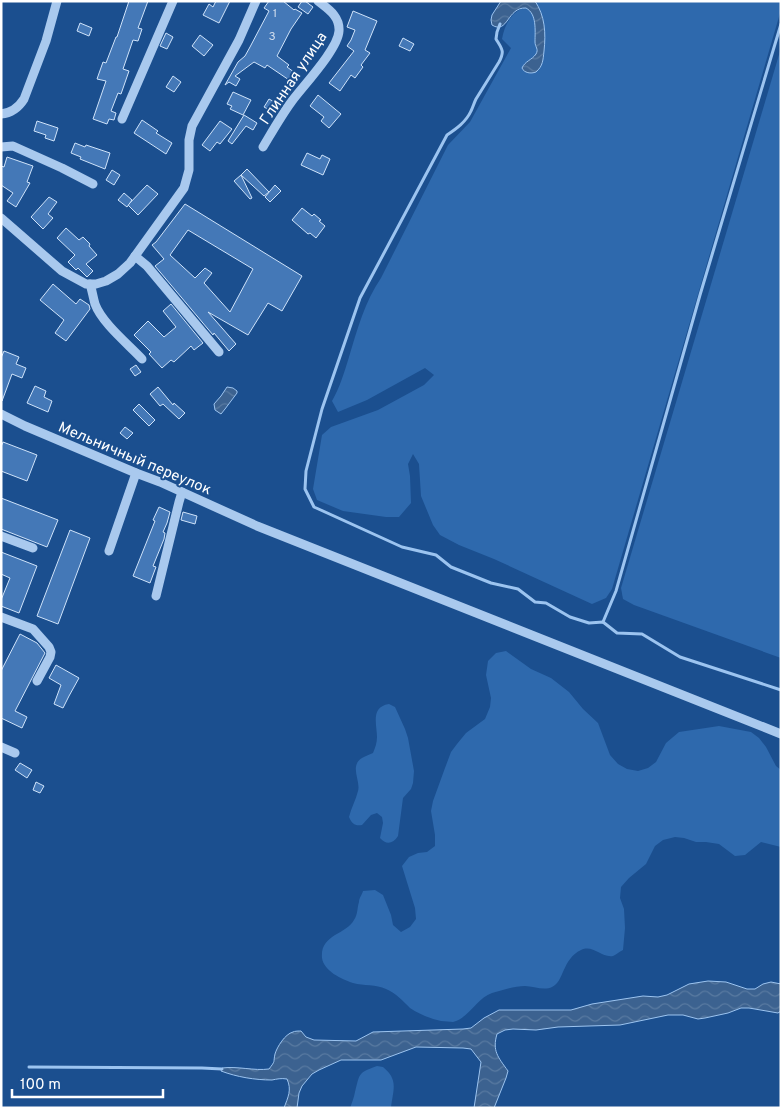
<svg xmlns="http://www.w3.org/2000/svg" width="782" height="1109" viewBox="0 0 782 1109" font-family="Overpass,sans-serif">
<defs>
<pattern id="water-waves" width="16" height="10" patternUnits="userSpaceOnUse" patternTransform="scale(1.25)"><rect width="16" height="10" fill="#3c6290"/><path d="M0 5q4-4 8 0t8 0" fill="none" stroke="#597aa1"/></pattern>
</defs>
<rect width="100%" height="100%" fill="#1b4f8f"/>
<!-- green -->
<g fill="#2e69ad">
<path d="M538,1H781V10L612,589L606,598L592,604L494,559L459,545L440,535L433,525L421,496L419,464L413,454L408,464L410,476L411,503L399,517H386L343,511L317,500L313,489L322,435L331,427L378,410L424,385L434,375L425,368L367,400L338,412L332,401C340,387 344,373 349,357C357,330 365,301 381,278L448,145L470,122L511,48L502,39C504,27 510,14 521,9C526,6 532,5 537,3Z"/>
<path d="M781,48V658L634,605L623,599L621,588Z"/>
<path d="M506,651L531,669L551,678L569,692L583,709L598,723L610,755L618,764L627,769L638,771L648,768L656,762L666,743L679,732L719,726L751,732L759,738L766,747L776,766L781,770V847L761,842L745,855L735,856L719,844L706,842H696L684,838L675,837L663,840L655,846L646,864L629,878L621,887L620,898L624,909L625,928L623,950C620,951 616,955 613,956C601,958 593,944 581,950C562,959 564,982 552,987C544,991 533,986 525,986C515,986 503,990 492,993C477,998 469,1018 453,1022C450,1022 445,1021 441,1021C431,1019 419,1014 410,1008C403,1001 396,993 386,989C376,984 364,986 353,983C341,979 324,971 322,958C320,934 346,935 354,920C358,914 357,908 359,902C359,898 362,895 363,891L375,890L383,895L391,915L393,925L401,932L410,927L416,919L415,908L402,866L409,857L418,853L427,852L435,846V835L431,811L433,801L445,768L451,752L457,744L466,733L485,719L490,707L491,698L486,675L488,661L496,653Z"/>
<path d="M389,704L395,707L405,729L408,738L414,771L413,783L411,789L403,798L398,836C393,844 386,845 380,838L383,823L382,817L377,813L371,815L362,825C355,826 352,824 349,817C351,808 356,800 358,791C361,781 349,766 362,758C365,756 369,755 373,753C375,748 377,743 377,737C377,725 370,707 389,704Z"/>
<path d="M377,1066L383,1067C399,1080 393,1090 391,1108H350C352,1103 354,1097 355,1092C360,1074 357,1073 377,1066Z"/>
</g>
<!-- water -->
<g fill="url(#water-waves)" stroke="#9cc4f0">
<path d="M501,1H535C545,16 546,33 544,51C543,60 543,66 536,72C531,74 524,73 522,68C525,61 532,60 536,54C539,49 535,47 535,42C535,30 537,14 526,8C507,7 508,35 492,25L491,20L492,15Z"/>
<path d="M227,387L233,388L237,391V393L225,409L221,414L215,410L214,404L221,396Z"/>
<path d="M708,981L726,982L747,989H755L763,984L771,982L781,984V1011L778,1013L749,1008H741L728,1013L705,1018L698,1019L683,1015H668L620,1025L558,1027L536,1030L513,1029L505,1030L497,1034C492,1051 498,1057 508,1071L506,1078L494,1108H474L481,1062L471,1049L463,1048L416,1047L381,1060H341L319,1070L312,1074L302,1086L299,1093L297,1108H284C288,1097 292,1090 287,1079C281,1078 277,1079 272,1080C255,1080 237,1077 221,1071L222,1068C238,1066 254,1071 269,1069C276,1060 273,1063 275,1054C277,1047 285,1034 293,1032C294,1031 300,1031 301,1031L306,1037L314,1040L356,1041L373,1032L463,1029L471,1028L484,1018L499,1010H571L592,1004L643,996L658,997L667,995L689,984Z"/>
</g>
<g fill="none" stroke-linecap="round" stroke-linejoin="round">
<!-- stream -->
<g stroke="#9cc4f0" stroke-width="3">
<path d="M500,24L497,32L496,39C502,49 505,51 499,62L476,99C474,103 473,107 471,111C466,122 456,129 447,135L360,298L322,409L306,471L305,489L314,507L402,547L436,555L451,567L491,583L518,589L535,602L546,603L570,617L589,623L603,622L617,633L642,634L680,657L781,690"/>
<path d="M603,622L616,591L700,295L781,24"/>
<path d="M29,1067L202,1068L222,1069"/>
</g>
</g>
<!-- building -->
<g fill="#4478b7" stroke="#cfe3fa" fill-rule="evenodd">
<path d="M129,1H148L138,28L142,29L138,41L133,40L123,69L129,71L121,94L118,93L111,111L116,113L114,120L109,119L107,124L93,119L106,81L97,79L103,62L106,63L116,37H117Z"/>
<path d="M216,1H230L219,23L203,15L209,4L213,7Z"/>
<path d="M269,1H283L294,10L295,9L302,13L291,29L277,56L289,65L287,67L298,75L292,82L267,65L265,68L254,62L235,76L240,79L236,86L229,82L225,85L238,62L245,56L250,47L269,11L264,8Z"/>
<path d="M302,1H305L313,7L308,14L298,7Z"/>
<path d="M353,11L377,21L365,50L370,53L361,65L363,67L355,78L351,75L340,91L329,83L354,51L347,46L351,40L355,30L347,27Z"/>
<path d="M80,23L92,28L89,36L77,31Z"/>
<path d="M166,33L173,37L167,49L160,46Z"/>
<path d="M200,35L213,45L204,56L192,46Z"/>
<path d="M403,38L414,44L410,51L399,46Z"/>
<path d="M173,76L181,82L174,92L166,87Z"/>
<path d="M233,92L251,100L243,115L230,109L232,106L227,104Z"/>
<path d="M318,95L341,114L329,128L321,121L324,117L310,106Z"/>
<path d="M269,99L278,104L273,112L264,107Z"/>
<path d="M244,115L257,123L253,130L246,126L232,144L228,141Z"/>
<path d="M142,120L158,131L156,133L172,143L166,154L134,133Z"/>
<path d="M37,121L58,128L54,141L45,138L46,135L34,131Z"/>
<path d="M220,121L232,129L220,144L217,142L210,151L202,145Z"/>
<path d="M75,143L85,147L86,145L110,153L105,169L80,159L81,157L71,153Z"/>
<path d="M307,153L320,159L322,155L330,159L323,175L301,165Z"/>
<path d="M7,157L33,166L27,182L30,183L16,207L7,201L13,193L1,185V166L4,167Z"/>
<path d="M247,169L269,192L264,196L241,175Z"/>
<path d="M112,170L120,175L114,185L106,180Z"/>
<path d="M241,175L252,198L250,199L234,181Z"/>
<path d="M147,185L158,194L138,215L128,205Z"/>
<path d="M275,185L281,191L270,202L265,197Z"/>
<path d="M124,193L132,200L127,207L118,200Z"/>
<path d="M49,197L57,202L48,214L53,218L43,229L31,217Z"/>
<path d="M185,204L302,276L282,311L268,303L248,335L208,312L236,344L229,351L214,333L213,335L155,266L164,259L152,245L156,242ZM188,230L253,269L230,312L204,283L212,273L205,268L195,278L170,255Z"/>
<path d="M302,208L312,216L314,214L321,220L319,221L325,226L316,238L310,233L308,234L292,220Z"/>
<path d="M66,228L79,240L83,237L90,244L89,246L97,255L86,264L93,271L87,277L78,268L76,270L68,262L75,255L57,238Z"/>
<path d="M53,284L76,304L80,299L89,305L90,309L66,341L55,333L64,320L40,300Z"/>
<path d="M171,304L203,343L194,350L191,346L174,362L171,360L162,368L149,354L151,352L134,335L148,321L164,337L176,327L163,311Z"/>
<path d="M4,351L19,357L16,364L26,368L22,378L12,374L2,401L1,358Z"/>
<path d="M136,365L141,372L135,376L130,369Z"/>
<path d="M35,386L46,391L44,397L52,401L48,412L27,403Z"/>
<path d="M158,387L173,405L174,403L185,413L179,419L163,404L160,406L150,394Z"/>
<path d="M139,404L155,420L149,426L133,410Z"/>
<path d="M125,427L133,433L127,439L120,433Z"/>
<path d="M3,442L37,455L27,481L1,471V447Z"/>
<path d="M1,498L58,520L47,547L1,529Z"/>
<path d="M159,507L170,512L167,523L163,532L165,533L164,539L153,566L156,567L150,583L133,576L155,521L153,520Z"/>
<path d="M183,512L197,516L195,524L181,520Z"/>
<path d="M70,530L90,538L58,624L37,616Z"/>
<path d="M1,552L37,566L19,613L1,606V600L10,578L1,574Z"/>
<path d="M20,634L37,643L45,653L15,711L27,717L22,728L1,718V671Z"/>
<path d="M56,665L79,678L69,696L63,708L54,704L61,685L49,678Z"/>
<path d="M20,763L32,770L27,778L15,770Z"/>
<path d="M36,782L44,786L40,793L33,790Z"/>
</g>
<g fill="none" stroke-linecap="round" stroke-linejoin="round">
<!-- minor -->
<g stroke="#a9c9ee" stroke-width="9">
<path d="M1,114C11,113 19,107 24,99L46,41L57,1"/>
<path d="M122,119L173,1"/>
<path d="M1,147L13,146L62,168L93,184"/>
<path d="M263,147C272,132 281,116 292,101C304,85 338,49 339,31C340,16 328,9 318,1"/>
<path d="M1,218L62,271L86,284H96L106,281L118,274L130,263L184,188L189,170V140L192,126L239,40L256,1"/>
<path d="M135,256L147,266L219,352"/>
<path d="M90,284C92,290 93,297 95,304C102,323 128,344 142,359"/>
<path d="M1,414L25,426L136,473L160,482L257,526L781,734"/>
<path d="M1,536L33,548"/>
<path d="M109,551L136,473"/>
<path d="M156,596L179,502L182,492"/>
<path d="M1,617L33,629L49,647L51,652L50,657L37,681"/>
<path d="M1,747L15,753"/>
</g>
</g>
<g text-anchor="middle" stroke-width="4" stroke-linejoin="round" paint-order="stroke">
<!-- number labels -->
<g font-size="12" fill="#d0dded">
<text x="275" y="17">1</text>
<text x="272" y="40">3</text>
</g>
<!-- street labels -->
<g font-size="15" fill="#fff" stroke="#1b4f8f">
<text transform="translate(293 78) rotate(-56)" y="5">Глинная улица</text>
<text transform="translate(135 458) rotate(23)" y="5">Мельничный переулок</text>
</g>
</g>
<!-- border -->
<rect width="782" height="1109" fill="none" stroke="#ffffff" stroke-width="5"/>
<!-- scale -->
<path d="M12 1089v8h151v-8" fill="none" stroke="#ffffff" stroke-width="2.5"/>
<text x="20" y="1089" font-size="15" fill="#ffffff" stroke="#1b4f8f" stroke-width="4" paint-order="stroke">100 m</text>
</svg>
